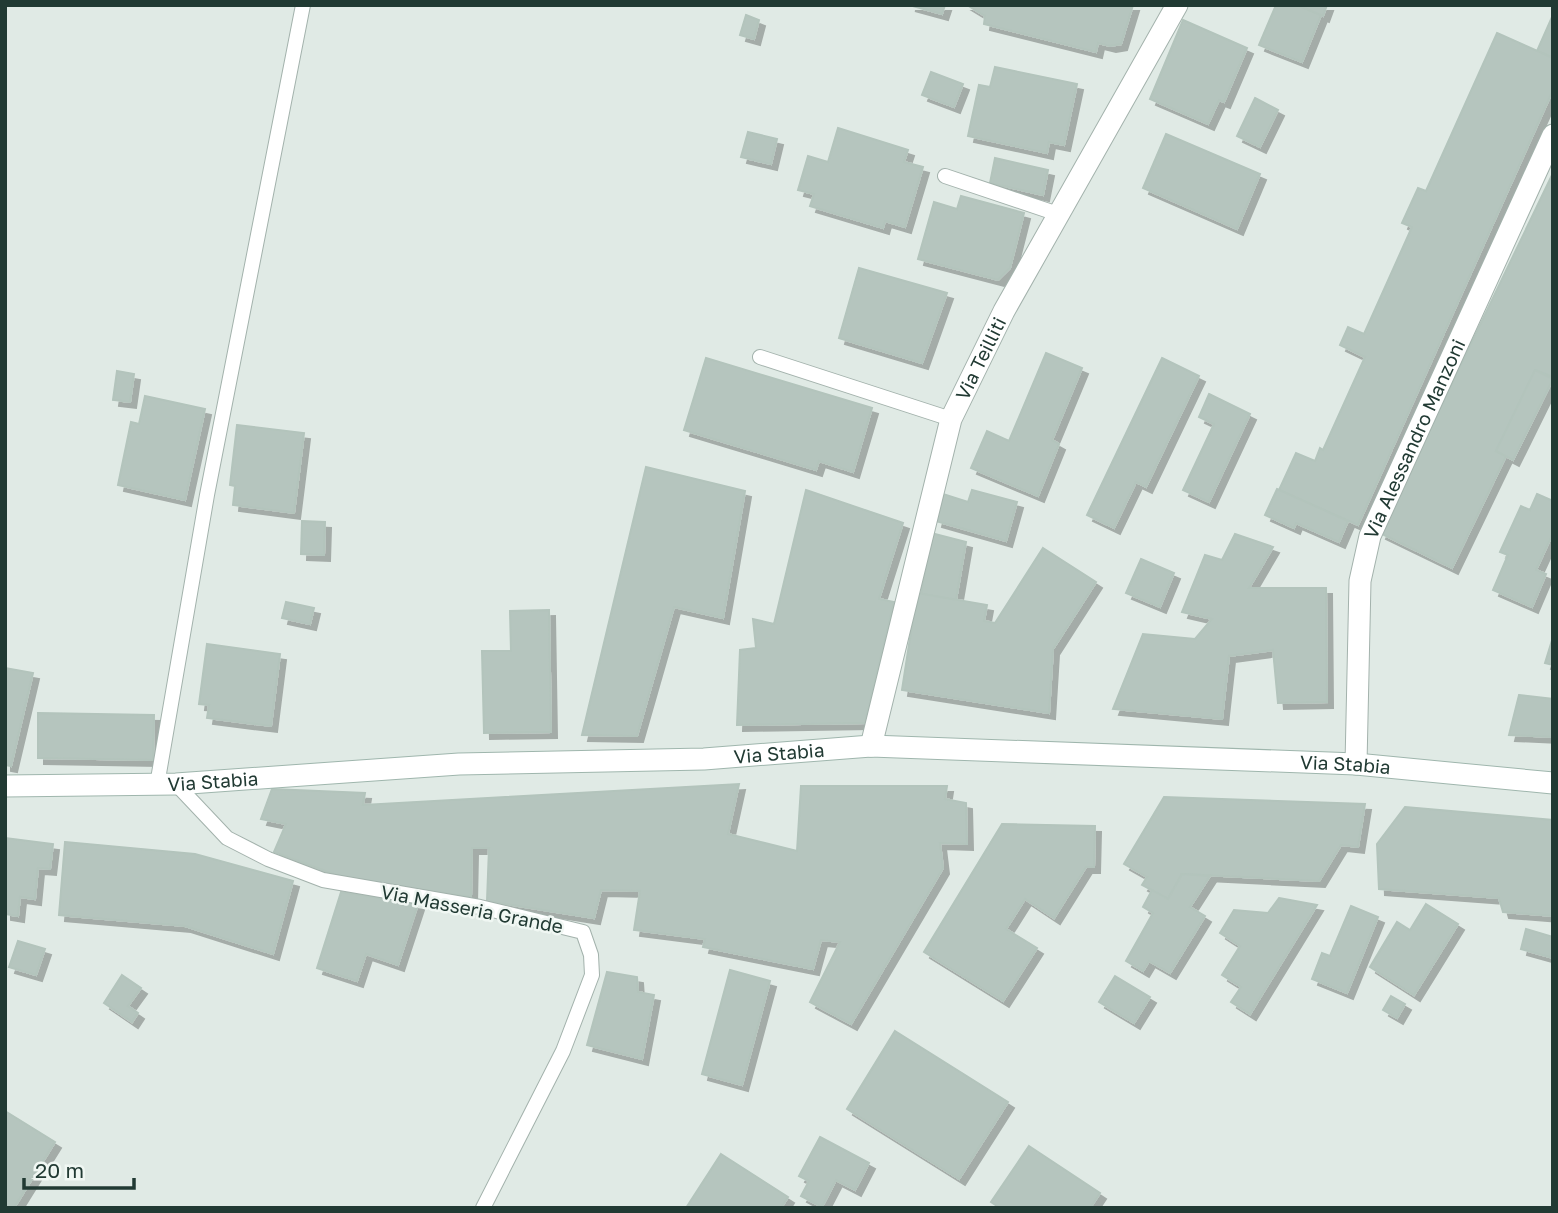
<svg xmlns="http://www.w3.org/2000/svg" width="1558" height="1213" viewBox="0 0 1558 1213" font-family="'Golos Text',sans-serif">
<defs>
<filter id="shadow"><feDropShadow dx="6" dy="6" stdDeviation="0" flood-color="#0004"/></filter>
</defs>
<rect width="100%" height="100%" fill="#e0eae5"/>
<!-- building -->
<g fill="#b5c5be" stroke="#b3c4bc" stroke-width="2" filter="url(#shadow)">
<path d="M909,5H945L942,14Z"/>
<path d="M967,5H1133L1121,44L1110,46L1098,43L1096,52L984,24L985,16Z"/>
<path d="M1276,5H1297L1321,15L1302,62L1259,45Z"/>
<path d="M1297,5H1327L1323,16Z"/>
<path d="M746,15L759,20L754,39L740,35Z"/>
<path d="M1552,17H1553V58L1537,51Z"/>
<path d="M1183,20L1247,48L1224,102L1219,100L1208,124L1150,99Z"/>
<path d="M1497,33L1553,58V90L1358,525L1279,490L1296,453L1315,461L1320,448L1323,450L1365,357L1340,345L1348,327L1364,334L1412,227L1402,223L1418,188L1426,191Z"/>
<path d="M995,67L1077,84L1064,145L1049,142L1047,153L968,136L979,85L990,87Z"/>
<path d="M931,72L963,84L954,107L922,95Z"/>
<path d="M1255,98L1278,110L1260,147L1237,136Z"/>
<path d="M838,128L908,150L904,162L923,167L905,227L885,221L883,228L810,206L814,194L798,190L808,156L828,162Z"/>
<path d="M748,132L777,139L771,164L741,157Z"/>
<path d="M1166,134L1260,174L1237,229L1143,188Z"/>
<path d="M995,158L1048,170L1043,195L990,183Z"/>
<path d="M1553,173V377L1535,370L1496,451L1506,456L1452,568L1380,533Z"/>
<path d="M961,196L1024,213L1010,268L998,280L918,259L934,202L957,209Z"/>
<path d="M859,268L947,293L922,363L839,338Z"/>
<path d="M1046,353L1082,368L1052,440L1059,444L1038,496L971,468L987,431L1009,441Z"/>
<path d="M706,358L872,408L853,472L819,461L816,470L684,430Z"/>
<path d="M1162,358L1199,376L1146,487L1136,482L1114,528L1087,515Z"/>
<path d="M1535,370L1553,379L1513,460L1496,451Z"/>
<path d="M117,371L134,374L130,402L113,400Z"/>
<path d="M1209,394L1250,414L1209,502L1183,490L1214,424L1199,417Z"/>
<path d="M145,396L205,409L185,500L118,485L131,422L139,424Z"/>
<path d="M237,425L304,433L294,513L233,505L235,486L230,485Z"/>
<path d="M646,467L745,491L723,618L674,607L637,736L582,735Z"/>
<path d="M1277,489L1348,521L1339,542L1296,523L1294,528L1265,515Z"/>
<path d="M806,490L903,523L879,599L894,602L865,723L737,725L740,650L756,648L753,619L774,624Z"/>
<path d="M972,490L1017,502L1006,541L936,521L943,494L968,502Z"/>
<path d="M1537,494L1553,501V533L1536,570L1546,574L1532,607L1493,590L1508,555L1500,552L1521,506L1530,510Z"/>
<path d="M302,521L325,522L324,555L301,554Z"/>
<path d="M931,533L966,542L956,600L921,594Z"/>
<path d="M1235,534L1273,547L1249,588H1326L1327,702L1278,703L1273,650L1229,656L1222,719L1113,709L1143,634L1195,639L1212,619L1182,612L1205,555L1222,560Z"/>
<path d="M1043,548L1096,582L1053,649L1049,713L902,690L917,593L987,605L984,621L995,623Z"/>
<path d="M1141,559L1174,573L1160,607L1126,593Z"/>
<path d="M286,602L314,608L310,624L282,618Z"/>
<path d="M549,610L551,732L484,733L482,651H511L510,611Z"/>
<path d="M1553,637V665L1545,663Z"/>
<path d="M207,644L280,654L271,726L207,718L209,705L199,704Z"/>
<path d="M5,668L33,673L11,766L5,765Z"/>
<path d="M1519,695L1553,699V737L1509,735Z"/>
<path d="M38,713L154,715L153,760L38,758Z"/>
<path d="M739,784L728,834L797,851L801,786H947L945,799L966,803L967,844L940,843L943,868L851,1024L810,1002L840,942L821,940L813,969L703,947L705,939L634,930L640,891L601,890L594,918L487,901L489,848H472L471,897L344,878L274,852L286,824L261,819L272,789L365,793L363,805Z"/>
<path d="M1164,797L1365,804L1358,847L1341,845L1319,881L1182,874L1168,899L1142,885L1147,877L1124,864Z"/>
<path d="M1405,807L1553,820V916L1503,912L1499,898L1379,889L1377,844Z"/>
<path d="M1002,824L1095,826L1094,867H1086L1054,918L1025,899L1006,929L1037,948L1003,1001L924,952Z"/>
<path d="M5,838L53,844L50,869L38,868L35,899L20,897L18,916L5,914Z"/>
<path d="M65,842L195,854L293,881L273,954L185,926L59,915Z"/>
<path d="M1182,874L1210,876L1190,907L1205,916L1170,973L1149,961L1143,971L1126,961L1153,913L1143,907L1152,890L1168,899Z"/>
<path d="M341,892L418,904L398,965L366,954L357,981L317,968Z"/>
<path d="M1279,898L1317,905L1250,1014L1231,1002L1241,987L1222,975L1240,946L1220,933L1234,910L1268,913Z"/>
<path d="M1426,904L1458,924L1414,995L1370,967L1397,922L1410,930Z"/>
<path d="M1351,906L1378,917L1347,993L1312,979L1322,953L1330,956Z"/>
<path d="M1526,929L1553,937V958L1521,949Z"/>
<path d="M18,941L45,949L36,975L9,967Z"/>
<path d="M730,970L770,981L742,1085L702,1074Z"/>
<path d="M607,972L637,977L638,992L654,995L642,1059L587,1045Z"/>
<path d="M122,975L141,988L128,1006L138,1013L132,1022L104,1003Z"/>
<path d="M1115,976L1150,997L1134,1023L1099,1002Z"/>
<path d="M1391,996L1405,1004L1397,1018L1383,1010Z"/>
<path d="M895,1031L1008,1102L959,1179L847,1109Z"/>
<path d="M5,1111L55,1142L14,1208H5Z"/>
<path d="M820,1137L869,1163L855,1190L836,1180L822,1207L801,1196L809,1181L799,1176Z"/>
<path d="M1029,1146L1100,1193L1090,1208H1000L991,1202Z"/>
<path d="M721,1154L788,1197L781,1208H686Z"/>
</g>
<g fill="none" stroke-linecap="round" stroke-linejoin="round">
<!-- lane casing -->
<g stroke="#a3b2ac" stroke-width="16">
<g id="lane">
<path d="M945,176L1058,214"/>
<path d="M760,357L951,419"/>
<path d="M176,784L227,838L268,859L323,880L480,907L583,932L591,955L592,975L563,1051L483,1208"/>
<path d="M157,785L207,495L303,5"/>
</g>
</g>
<!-- street casing -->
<g stroke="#a3b2ac" stroke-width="23">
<g id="street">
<path id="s1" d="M871,746L951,419L1004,311L1177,5"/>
<path id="s2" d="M1356,764L1360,581L1370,536L1553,135"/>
</g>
</g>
<!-- secondary casing -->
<g stroke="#9fb6ad" stroke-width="23">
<g id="secondary">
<path id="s3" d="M5,786L176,784L459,764L704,759L871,746L1356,764L1553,783"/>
</g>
</g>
<!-- lane -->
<use href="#lane" stroke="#fff" stroke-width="14"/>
<!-- street -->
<use href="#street" stroke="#fff" stroke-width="21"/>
<!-- secondary -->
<use href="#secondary" stroke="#fff" stroke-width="21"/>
</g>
<g text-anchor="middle" stroke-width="5" stroke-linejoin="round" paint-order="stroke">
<!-- street labels -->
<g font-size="19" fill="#213a33" stroke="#f0f7f3">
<text dy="7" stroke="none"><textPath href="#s1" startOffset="404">Via Teilliti</textPath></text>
<text dy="7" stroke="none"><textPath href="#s2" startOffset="336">Via Alessandro Manzoni</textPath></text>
<text dy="7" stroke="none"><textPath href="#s3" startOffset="775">Via Stabia</textPath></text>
<text dy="7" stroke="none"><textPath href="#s3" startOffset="1342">Via Stabia</textPath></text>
<text dy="7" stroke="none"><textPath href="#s3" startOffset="208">Via Stabia</textPath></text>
<text transform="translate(472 909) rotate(11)" y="7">Via Masseria Grande</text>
</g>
</g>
<!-- border -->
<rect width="1558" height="1213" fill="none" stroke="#213a33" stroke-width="14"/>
<!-- scale -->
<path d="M24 1178v10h110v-10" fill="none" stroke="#213a33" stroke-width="3.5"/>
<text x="35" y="1178" font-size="21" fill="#213a33" stroke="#f0f7f3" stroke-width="5" paint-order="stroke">20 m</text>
</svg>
